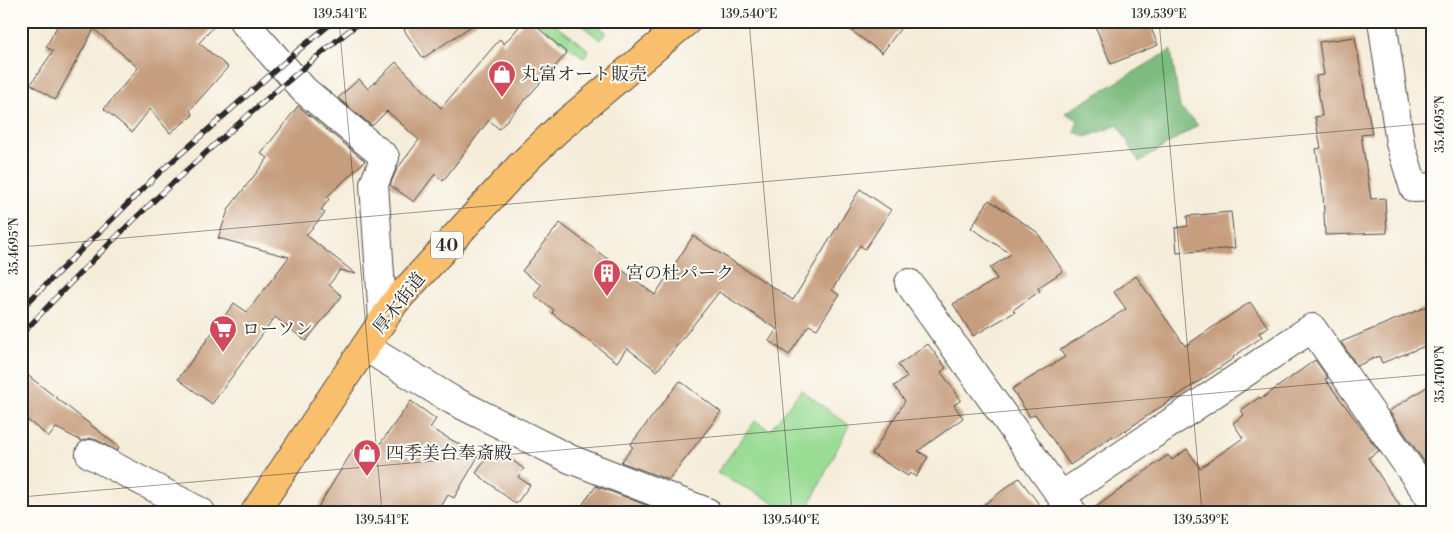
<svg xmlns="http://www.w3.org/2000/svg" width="1454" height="533" viewBox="0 0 1454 533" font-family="'Libre Bodoni','Noto Serif JP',serif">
<rect width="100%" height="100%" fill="#fdfcf7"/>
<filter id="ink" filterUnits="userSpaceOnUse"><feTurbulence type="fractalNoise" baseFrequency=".02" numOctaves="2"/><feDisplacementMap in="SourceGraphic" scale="10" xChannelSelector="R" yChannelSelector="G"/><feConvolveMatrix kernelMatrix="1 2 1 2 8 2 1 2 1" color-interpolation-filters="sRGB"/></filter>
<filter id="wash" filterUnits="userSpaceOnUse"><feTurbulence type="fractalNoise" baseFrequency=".0096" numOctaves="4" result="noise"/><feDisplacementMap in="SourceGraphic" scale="20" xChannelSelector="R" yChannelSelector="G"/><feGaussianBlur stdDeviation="1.12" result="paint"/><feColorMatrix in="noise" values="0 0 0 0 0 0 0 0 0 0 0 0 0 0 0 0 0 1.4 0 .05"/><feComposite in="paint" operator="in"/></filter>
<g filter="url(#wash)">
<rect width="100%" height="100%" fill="#f5edda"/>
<!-- green -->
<g fill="#9adc94" stroke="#628460">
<path d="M535,21H550L589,50L584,58Z"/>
<path d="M577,21H592L606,32L600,40Z"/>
<path d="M801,390L849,425L806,512H793L717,473L755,421L770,430Z"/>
</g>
<!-- forest -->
<path fill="#7bbc7e" stroke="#537454" d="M1171,50L1180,108L1198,125L1139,162L1118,125L1086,137L1074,132L1078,120L1065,113Z"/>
<g id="blocks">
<!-- building -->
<g fill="#c69d7d">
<path d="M60,21H219L199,43L228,67L190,110L193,115L170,133L150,109L132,132L104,109L138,68L94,29L55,100L31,84L53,51L46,47Z"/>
<path d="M416,21H479L423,58L404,30Z"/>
<path d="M524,21H530L567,53L499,129L489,120L443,181L435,174L414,202L390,185L397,169L419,140L387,111L372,126L338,98L359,79L368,89L396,62L441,108L500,39L504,44Z"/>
<path d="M838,21H906L882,53Z"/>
<path d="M1093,21H1148L1158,45L1111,64Z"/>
<path d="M1355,37L1372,134L1361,135L1371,199L1385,198L1387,233L1325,235L1323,193L1316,149L1321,148L1315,117L1322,116L1316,76L1324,75L1319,42Z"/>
<path d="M298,106L365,161L327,197L329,199L321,210L325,213L306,235L356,274L340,270L329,285L342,296L306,341L275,317L212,404L178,379L234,303L247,312L289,257L218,238L229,208L268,158L261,154Z"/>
<path d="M860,189L891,210L865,249L860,245L832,290L839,295L817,329L809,325L789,355L769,341L777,329L719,292L657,371L627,348L617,362L552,313L554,310L534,295L541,285L522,271L560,223L655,295L693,236L793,300Z"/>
<path d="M989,200L1037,232L1063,271L1038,288L1040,291L1013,310L1015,312L973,336L953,304L997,279L990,268L1011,254L971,228Z"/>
<path d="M1231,212L1235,248L1177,253L1175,228L1188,226L1187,216Z"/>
<path d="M1136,276L1185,346L1250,302L1268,327L1259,333L1262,337L1233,357L1234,358L1114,438L1113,436L1070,465L1035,414L1030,417L1012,389L1065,357L1060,350L1126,309L1114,292Z"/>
<path d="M1433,304V343L1382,363L1379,356L1357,366L1341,342Z"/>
<path d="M928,344L946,368L941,372L961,400L954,405L963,418L918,451L928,457L916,477L910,473L908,476L872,454L905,401L894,386L907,377L898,365Z"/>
<path d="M1315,360L1328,378L1325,379L1379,451L1368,458L1404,512H1089L1168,455L1172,460L1187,449L1200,468L1243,438L1233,423L1244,415L1241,410L1260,397L1261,399Z"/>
<path d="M21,370L119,447L117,451L97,440L89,438L82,441L56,428L49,437L21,415Z"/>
<path d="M680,381L721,412L669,480L621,462L633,447L630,445Z"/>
<path d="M1433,383V474L1389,411Z"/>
<path d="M411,401L436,419L430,428L479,455L454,498L448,495L438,512H315L353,450L369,459Z"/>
<path d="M495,447L524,469L518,477L530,485L516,504L476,473Z"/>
<path d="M1019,478L1045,512H974Z"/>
<path d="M596,486L649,506L645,512H577Z"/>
</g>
</g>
</g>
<g filter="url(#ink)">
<use href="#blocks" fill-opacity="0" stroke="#494845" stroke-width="1"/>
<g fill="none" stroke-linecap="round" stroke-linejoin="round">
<!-- street casing -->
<g stroke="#494845" stroke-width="30">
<g id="street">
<path d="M243,21L304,90L385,157L374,184L383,320"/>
<path d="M1382,21L1400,143L1414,188L1433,187"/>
<path d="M909,283L1071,510"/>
<path d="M365,347L452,400L570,459L707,512"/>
<path d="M90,454L201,512"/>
<path d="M1061,496L1312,328L1433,502"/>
</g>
</g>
<!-- primary casing -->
<g stroke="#494845" stroke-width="30">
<path id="primary" d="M255,512L395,302L521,165L557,130L687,21"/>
</g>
<!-- street -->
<use href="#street" stroke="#fff" stroke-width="28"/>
<!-- primary -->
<use href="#primary" stroke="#f9bf6d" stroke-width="28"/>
<!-- rail casing -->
<g stroke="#2b2b2b" stroke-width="5.5">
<g id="rail">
<path d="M21,309L159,173L296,52L334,21"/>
<path d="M21,335C125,222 241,117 361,21"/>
</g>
</g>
<!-- rail -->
<use href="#rail" stroke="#fdfcf7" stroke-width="4" stroke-dasharray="11" stroke-linecap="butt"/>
</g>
</g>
<!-- ticks -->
<path fill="none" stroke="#2b2b2b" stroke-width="1" stroke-opacity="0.45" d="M339,21L382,512M749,21L792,512M1159,21L1202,512M21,247L1433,123M21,497L1433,374"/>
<!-- icons -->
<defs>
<g id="shop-pin" transform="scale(1.4375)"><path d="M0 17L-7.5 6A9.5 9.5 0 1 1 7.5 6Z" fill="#d1495b" stroke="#fdfcf7"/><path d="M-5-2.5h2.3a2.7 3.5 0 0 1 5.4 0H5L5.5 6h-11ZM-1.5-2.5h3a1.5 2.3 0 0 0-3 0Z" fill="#fff"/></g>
<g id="building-pin" transform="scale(1.4375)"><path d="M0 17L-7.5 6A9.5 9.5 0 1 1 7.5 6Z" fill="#d1495b" stroke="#fdfcf7"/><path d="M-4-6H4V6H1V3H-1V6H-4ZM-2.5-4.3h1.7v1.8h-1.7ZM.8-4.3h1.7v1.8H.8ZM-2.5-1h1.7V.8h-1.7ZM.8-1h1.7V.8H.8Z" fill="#fff"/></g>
<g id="supermarket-pin" transform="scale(1.4375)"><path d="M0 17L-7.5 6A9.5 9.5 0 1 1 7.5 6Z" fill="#d1495b" stroke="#fdfcf7"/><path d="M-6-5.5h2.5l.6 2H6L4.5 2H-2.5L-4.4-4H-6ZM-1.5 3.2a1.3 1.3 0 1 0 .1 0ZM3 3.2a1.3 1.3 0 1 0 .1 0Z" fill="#fff"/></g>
</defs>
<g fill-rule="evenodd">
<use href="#shop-pin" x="502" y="74"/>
<use href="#building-pin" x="607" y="273"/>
<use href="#supermarket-pin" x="223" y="329"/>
<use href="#shop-pin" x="367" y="453"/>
</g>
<g text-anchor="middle" stroke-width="4" stroke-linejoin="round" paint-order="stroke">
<!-- shield labels -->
<rect fill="#fdfcf7" stroke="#6a6a68" stroke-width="1" x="431" y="231.5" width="32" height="27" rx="4"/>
<g font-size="16" font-weight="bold" fill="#2b2b2b">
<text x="447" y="251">40</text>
</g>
<!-- poi labels -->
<g font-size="18" fill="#2b2b2b" stroke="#fdfcf7" text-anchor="start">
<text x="521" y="80">丸富オート販売</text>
<text x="626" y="279">宮の杜パーク</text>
<text x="242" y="335">ローソン</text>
<text x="386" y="459">四季美台奉斎殿</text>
</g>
<!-- street labels -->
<g font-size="18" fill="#2b2b2b" stroke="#fdfcf7">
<text transform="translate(399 303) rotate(-52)" y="6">厚木街道</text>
</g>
</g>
<!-- margin -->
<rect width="1454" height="533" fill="none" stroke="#fdfcf7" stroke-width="55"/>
<rect x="28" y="28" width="1398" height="478" fill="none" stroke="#2b2b2b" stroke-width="2"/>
<g font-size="12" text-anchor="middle" fill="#2b2b2b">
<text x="340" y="18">139.541°E</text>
<text x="749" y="18">139.540°E</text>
<text x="1159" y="18">139.539°E</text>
<text transform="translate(1440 124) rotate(-90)" y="4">35.4695°N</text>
<text transform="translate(14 246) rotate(-90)" y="4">35.4695°N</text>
<text transform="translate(1440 374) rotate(-90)" y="4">35.4700°N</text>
<text x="382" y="524">139.541°E</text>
<text x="791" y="524">139.540°E</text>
<text x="1201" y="524">139.539°E</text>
</g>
</svg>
